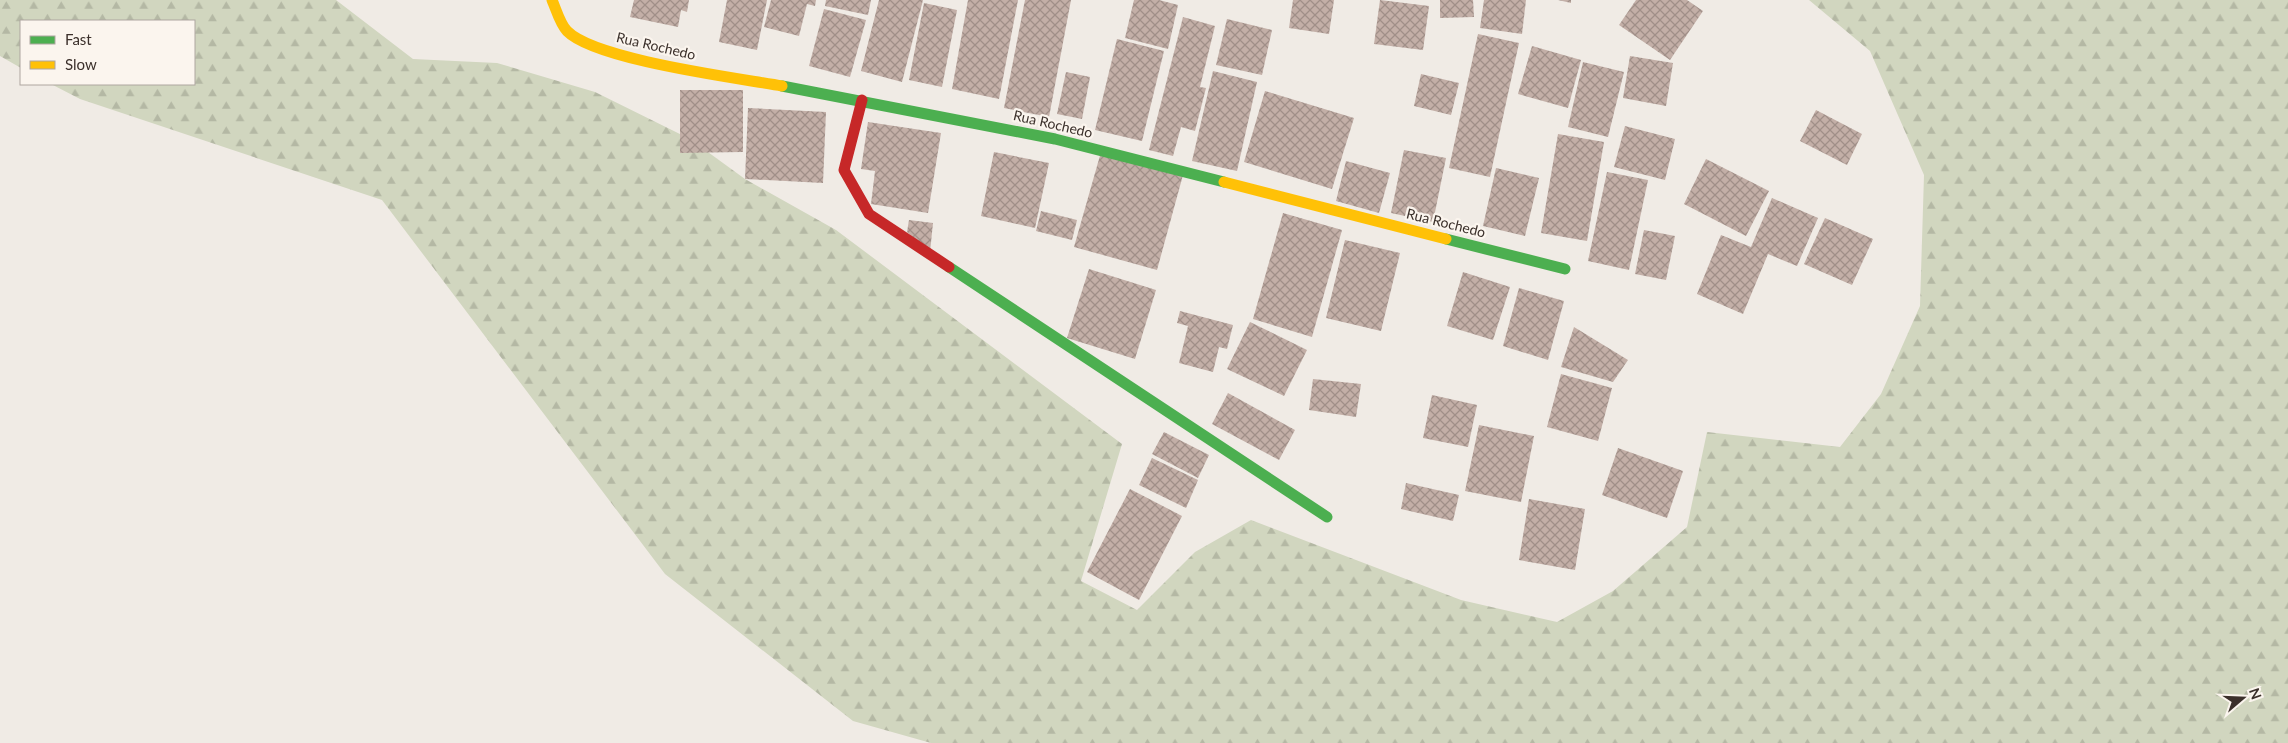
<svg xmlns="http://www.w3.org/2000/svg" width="2288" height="743" viewBox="0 0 2288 743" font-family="Lato,sans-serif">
<defs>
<pattern id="forest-firs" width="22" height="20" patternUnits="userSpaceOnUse" patternTransform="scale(1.25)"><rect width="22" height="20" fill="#d1d6bf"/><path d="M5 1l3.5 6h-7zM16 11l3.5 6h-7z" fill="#b4b8a4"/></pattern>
<pattern id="building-cross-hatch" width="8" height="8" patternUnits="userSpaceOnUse" patternTransform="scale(1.25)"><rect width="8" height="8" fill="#c3afa7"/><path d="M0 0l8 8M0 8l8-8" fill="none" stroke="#a08f88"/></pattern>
</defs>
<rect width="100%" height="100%" fill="#f0ebe5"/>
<!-- forest -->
<path fill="url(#forest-firs)" d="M0,0H336L413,59L497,63L595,92L690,139L745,179L836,230L1122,444L1081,581L1137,610L1195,552L1251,520L1461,600L1557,622L1613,591L1687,527L1707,432L1840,447L1881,394L1920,306L1924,175L1870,51L1809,0H2288V743H931L853,721L665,574L382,200L80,99L51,84H194V21H21V68L0,56Z"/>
<!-- building -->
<g fill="url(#building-cross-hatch)">
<path d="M634,0H689L687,12L681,10L678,27L630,17Z"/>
<path d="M727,0H767L757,50L719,42Z"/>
<path d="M771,0H816L815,6L807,4L799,36L764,27Z"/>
<path d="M826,0H871L868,15L825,6Z"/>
<path d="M879,0H923L902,82L861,71Z"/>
<path d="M968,0H1018L999,99L952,89Z"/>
<path d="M1025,0H1071L1049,117L1004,108Z"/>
<path d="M1134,0H1159L1178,5L1168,49L1125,38Z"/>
<path d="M1293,0H1334L1329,34L1289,28Z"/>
<path d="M1380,0L1429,6L1423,50L1374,44Z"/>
<path d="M1440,0H1473L1474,17L1440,18Z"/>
<path d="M1484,0H1526L1522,34L1480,28Z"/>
<path d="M1558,0H1571V3Z"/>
<path d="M1636,0H1687L1703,11L1670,60L1619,25Z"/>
<path d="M924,3L957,10L942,87L909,80Z"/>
<path d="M824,9L866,20L850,77L809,66Z"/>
<path d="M1183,17L1215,26L1200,87L1206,88L1195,131L1181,127L1173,156L1149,150Z"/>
<path d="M1227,19L1272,30L1262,75L1216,65Z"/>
<path d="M1478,34L1519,43L1490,177L1449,168Z"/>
<path d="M1117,39L1164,51L1142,141L1095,130Z"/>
<path d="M1532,46L1581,60L1568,108L1518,94Z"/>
<path d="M1630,56L1673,63L1666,106L1623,98Z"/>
<path d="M1583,62L1624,72L1608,137L1568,127Z"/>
<path d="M1213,71L1257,82L1237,171L1192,161Z"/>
<path d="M1066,72L1090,77L1082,119L1057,114Z"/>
<path d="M1421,74L1459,83L1451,115L1414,106Z"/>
<path d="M680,90H743V152L680,153Z"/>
<path d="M1265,91L1354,118L1332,189L1244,162Z"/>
<path d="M748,108L826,112L823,183L745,179Z"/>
<path d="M1816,110L1862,134L1847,165L1800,141Z"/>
<path d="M868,122L941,133L928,213L871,204L875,171L861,169Z"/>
<path d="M1625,126L1675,139L1665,180L1614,167Z"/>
<path d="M1558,134L1604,142L1587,241L1541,233Z"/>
<path d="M1404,150L1446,158L1433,222L1391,213Z"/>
<path d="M994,152L1049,163L1035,228L981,216Z"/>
<path d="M1101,152L1183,175L1157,270L1074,247Z"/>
<path d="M1706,159L1769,191L1746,236L1684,204Z"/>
<path d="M1346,161L1390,173L1379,213L1336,201Z"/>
<path d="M1496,168L1539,178L1525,236L1483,226Z"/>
<path d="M1607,172L1648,180L1629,270L1588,261Z"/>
<path d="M1772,198L1818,218L1797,266L1768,254L1743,314L1697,294L1721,235L1751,247Z"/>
<path d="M1041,211L1077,220L1072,240L1036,231Z"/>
<path d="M1283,213L1342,230L1312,337L1253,319Z"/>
<path d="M1825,218L1873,239L1852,285L1804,264Z"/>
<path d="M909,220L933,223L930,252L907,232Z"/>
<path d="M1644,230L1675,236L1666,280L1635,274Z"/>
<path d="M1345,240L1400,253L1381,331L1326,318Z"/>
<path d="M1089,269L1156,290L1135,359L1067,338Z"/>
<path d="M1463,272L1510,287L1493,340L1447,326Z"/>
<path d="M1519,288L1564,301L1548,360L1503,346Z"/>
<path d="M1180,311L1233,325L1227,349L1219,347L1213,372L1179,363L1188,326L1177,323Z"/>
<path d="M1250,322L1307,350L1284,396L1227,369Z"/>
<path d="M1574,327L1628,360L1613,382L1561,367Z"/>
<path d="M1561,374L1612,388L1598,441L1547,427Z"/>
<path d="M1313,379L1361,384L1356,417L1309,410Z"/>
<path d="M1228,393L1295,430L1279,460L1212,424Z"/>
<path d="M1432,395L1477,405L1468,447L1423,438Z"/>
<path d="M1479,425L1534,436L1521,502L1465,491Z"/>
<path d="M1164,432L1209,455L1198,478L1152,454Z"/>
<path d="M1618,448L1683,471L1667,518L1602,495Z"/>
<path d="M1152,458L1198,480L1186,508L1139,485Z"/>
<path d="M1406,483L1459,495L1453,521L1401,509Z"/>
<path d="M1130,489L1182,516L1139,600L1087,572Z"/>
<path d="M1529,499L1585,509L1575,570L1519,560Z"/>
</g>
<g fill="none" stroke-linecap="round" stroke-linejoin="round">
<!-- fast -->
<g stroke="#4caf50" stroke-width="11">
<path d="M782,86L1055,139L1224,182"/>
<path d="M1446,239L1565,269"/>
<path d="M949,267L1327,517"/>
</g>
<!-- slow -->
<g stroke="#ffc107" stroke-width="11">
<path d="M552,0C556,9 560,24 567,31C595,60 738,78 782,86"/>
<path d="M1224,182L1446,239"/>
</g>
<!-- jam -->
<path stroke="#c62828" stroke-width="11" d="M862,100L844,170L869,214L949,267"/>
</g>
<g text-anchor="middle" stroke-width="4.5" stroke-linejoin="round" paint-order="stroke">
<!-- street labels -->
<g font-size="14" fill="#3b302b" stroke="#fbf5ee">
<text transform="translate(656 46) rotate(13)" y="5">Rua Rochedo</text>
<text transform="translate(1053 124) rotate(13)" y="5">Rua Rochedo</text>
<text transform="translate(1446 223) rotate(14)" y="5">Rua Rochedo</text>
</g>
</g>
<!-- legend -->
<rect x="20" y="20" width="175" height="65" fill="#fbf5ee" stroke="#aea6a0"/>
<rect x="30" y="36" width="25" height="8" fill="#4caf50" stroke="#aea6a0"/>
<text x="65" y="45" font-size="15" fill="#3b302b">Fast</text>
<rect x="30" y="61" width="25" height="8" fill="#ffc107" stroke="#aea6a0"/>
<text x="65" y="70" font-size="15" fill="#3b302b">Slow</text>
<!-- north arrow -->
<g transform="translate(2243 698) rotate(71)" stroke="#fbf5ee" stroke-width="4" paint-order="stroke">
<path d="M0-4L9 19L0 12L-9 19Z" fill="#3b302b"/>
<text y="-8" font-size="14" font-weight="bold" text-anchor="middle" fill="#3b302b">N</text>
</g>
</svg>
